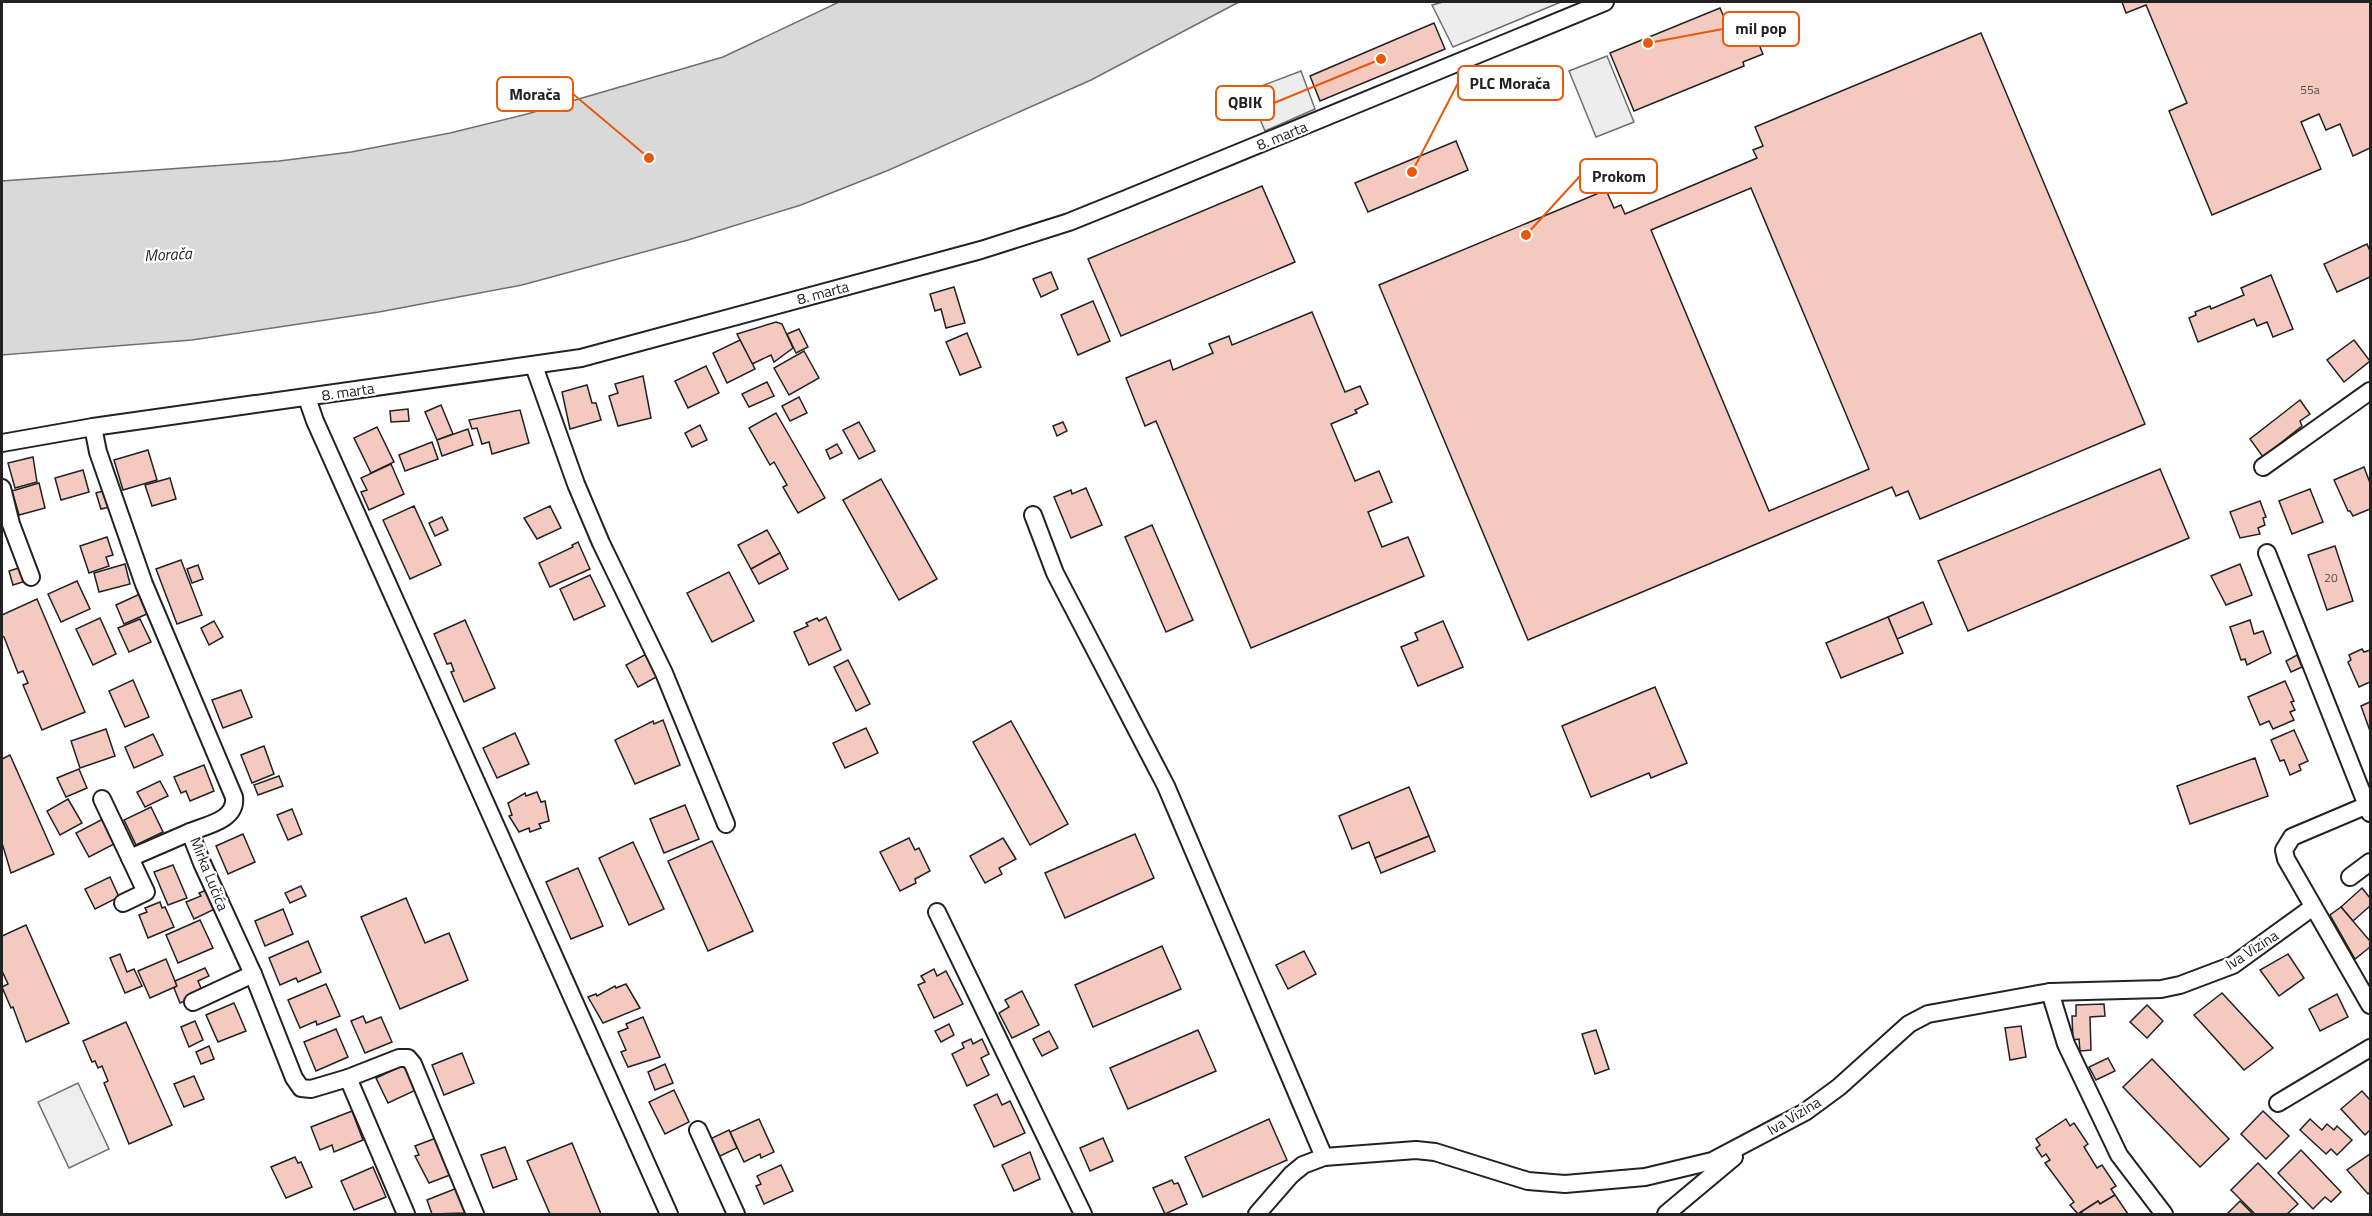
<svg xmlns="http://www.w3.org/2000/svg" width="2372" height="1216" viewBox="0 0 2372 1216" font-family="'Titillium Web',sans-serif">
<rect width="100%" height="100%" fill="#fff"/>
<!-- green -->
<path fill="#eee" stroke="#6f6f6f" stroke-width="1.5" d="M78,1083L109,1149L69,1168L38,1102Z"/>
<!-- parking -->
<g fill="#ededed" stroke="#6f6f6f" stroke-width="1.5">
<path d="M1443,2H1561L1453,47L1432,5Z"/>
<path d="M1607,56L1634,122L1596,137L1569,71Z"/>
<path d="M1301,71L1315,109L1265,131L1248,91Z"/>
</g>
<!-- water -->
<path fill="#d9d9d9" stroke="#6f6f6f" stroke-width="1.5" d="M839,2H1239L1091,80L889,170L801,205L688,240L522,285L379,312L192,340L2,355V181L279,161L351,152L450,133L527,114L723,57Z"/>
<!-- building -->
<g fill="#f3c9c0" stroke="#222" stroke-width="1.5" fill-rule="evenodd">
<path d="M2122,2H2370V148L2353,156L2340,124L2326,130L2319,114L2301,122L2321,169L2212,215L2169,111L2187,103L2146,5L2126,13Z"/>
<path d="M1720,8L1726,22L1746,14L1763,54L1743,62L1744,66L1634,111L1610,53Z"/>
<path d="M1434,23L1445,49L1320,101L1310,76Z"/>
<path d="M1981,33L2145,424L1920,519L1908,491L1896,496L1892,487L1528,640L1379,285L1606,190L1614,208L1621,205L1625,214L1757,158L1753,150L1763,146L1755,127ZM1751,188L1869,469L1769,511L1651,230Z"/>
<path d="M1456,141L1468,170L1368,212L1355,183Z"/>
<path d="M1262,186L1295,262L1121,336L1088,259Z"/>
<path d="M2367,244L2370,251V277L2337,292L2324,264Z"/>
<path d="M1051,272L1058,289L1041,297L1033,279Z"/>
<path d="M2271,275L2293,329L2273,337L2267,322L2257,326L2254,319L2198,342L2189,318L2196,315L2195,312L2210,306L2211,309L2244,295L2241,288Z"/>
<path d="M954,287L965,323L946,328L941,309L935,311L930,294Z"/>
<path d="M1093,301L1110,341L1078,355L1061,315Z"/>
<path d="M1312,312L1345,392L1360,386L1368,404L1355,410L1357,413L1331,424L1355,481L1379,471L1392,502L1368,512L1382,547L1408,537L1424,576L1251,648L1156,421L1145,426L1126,378L1170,360L1173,370L1213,353L1209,344L1229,336L1232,345Z"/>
<path d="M776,322L782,324L793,348L774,362L771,355L752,364L737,334Z"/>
<path d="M799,329L808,347L796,353L787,334Z"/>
<path d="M967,333L981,367L960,375L946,342Z"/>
<path d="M740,340L755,369L727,383L713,353Z"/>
<path d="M2354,340L2370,361L2344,382L2327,360Z"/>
<path d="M804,351L819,378L789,395L774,368Z"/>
<path d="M706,366L719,393L688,408L675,381Z"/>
<path d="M643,376L651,418L618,426L609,396L618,393L615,384Z"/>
<path d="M767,382L774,396L749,407L742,394Z"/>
<path d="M587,385L592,403H596L601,420L570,429L562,392Z"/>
<path d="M799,397L807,413L790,421L782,406Z"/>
<path d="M2300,400L2310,414L2300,421L2302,426L2263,457L2250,439Z"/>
<path d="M441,405L453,434L437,440L425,412Z"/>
<path d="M408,409L409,421L391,422L390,411Z"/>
<path d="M520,410L529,443L492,454L489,442L482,444L477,428L472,429L469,420Z"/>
<path d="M776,413L825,498L798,513L783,487L787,485L774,462L770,465L749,428Z"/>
<path d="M859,422L875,451L859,459L843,430Z"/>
<path d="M1063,422L1067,431L1057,436L1053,426Z"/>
<path d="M700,425L707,440L692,447L685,433Z"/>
<path d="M377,427L394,462L371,473L354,438Z"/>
<path d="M468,429L473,445L442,456L437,440Z"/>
<path d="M432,442L438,459L405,471L399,455Z"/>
<path d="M837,444L842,453L830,459L826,450Z"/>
<path d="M148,450L157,480L123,490L114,460Z"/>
<path d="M33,457L37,482L15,488L8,463Z"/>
<path d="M391,464L404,494L369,510L361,492L367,490L361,478Z"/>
<path d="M2364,467L2370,483V509L2353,516L2350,511H2348L2334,480Z"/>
<path d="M2160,469L2189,538L1968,631L1938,561Z"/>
<path d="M83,470L89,492L61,500L55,478Z"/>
<path d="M170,478L176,499L152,506L145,485Z"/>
<path d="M881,479L937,579L899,600L843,500Z"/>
<path d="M39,483L45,508L19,515L12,491Z"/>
<path d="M1086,488L1102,525L1071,538L1054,497L1071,490L1072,494Z"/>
<path d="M2310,489L2323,522L2292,534L2279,501Z"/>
<path d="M106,490L110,507L101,509L96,493Z"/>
<path d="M2260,501L2266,517L2263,518L2265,525L2258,528L2260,534L2240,538L2230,512Z"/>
<path d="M414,506L441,565L410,579L383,520Z"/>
<path d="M550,506L561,528L537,539L524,518Z"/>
<path d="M442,517L448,530L435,536L429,523Z"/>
<path d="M1152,525L1193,620L1166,632L1125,537Z"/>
<path d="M767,530L780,553L751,569L738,545Z"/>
<path d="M107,537L113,555L106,557L109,566L89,573L80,546Z"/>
<path d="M578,542L590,569L550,587L539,563L573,547L572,545Z"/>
<path d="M2335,546L2353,601L2327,610L2308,555Z"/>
<path d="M780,553L788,569L759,584L751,569Z"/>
<path d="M181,560L202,615L177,624L156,569Z"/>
<path d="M125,564L130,584L99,592L94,573Z"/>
<path d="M2240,564L2252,595L2226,605L2211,576Z"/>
<path d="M198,565L203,579L192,583L187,569Z"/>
<path d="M25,566L29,580L13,585L9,571Z"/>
<path d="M729,572L754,621L712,642L687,593Z"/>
<path d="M590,575L605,606L574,620L560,589Z"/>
<path d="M77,581L90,609L61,622L48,594Z"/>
<path d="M140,594L149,613L124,624L116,605Z"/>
<path d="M37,599L85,712L42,730L23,685L28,683L23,671L18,673L4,637L2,636V615Z"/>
<path d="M1923,602L1932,624L1897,639L1888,617Z"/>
<path d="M826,617L841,650L809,665L794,632L808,626L806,623L817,618L819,621Z"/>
<path d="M1888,617L1903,653L1841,678L1826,643Z"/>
<path d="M100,618L116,654L93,665L76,629Z"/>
<path d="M140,619L151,642L129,652L118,628Z"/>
<path d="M465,620L495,688L464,702L451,672L454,671L451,663L447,664L434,634Z"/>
<path d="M2250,620L2254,634L2263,631L2271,653L2247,665L2245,659L2241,660L2230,627Z"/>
<path d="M214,621L223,637L209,645L201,628Z"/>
<path d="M1443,621L1463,667L1418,686L1401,647L1418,640L1415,633Z"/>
<path d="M2362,649L2364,652L2370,650V682L2359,687L2348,662L2351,660L2349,655Z"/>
<path d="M650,652L662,674L638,687L626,665Z"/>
<path d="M2297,655L2302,667L2291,672L2286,661Z"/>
<path d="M848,660L870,704L856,711L834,667Z"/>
<path d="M133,680L149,717L125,727L109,691Z"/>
<path d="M2285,681L2294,701L2291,702L2295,710L2290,712L2294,720L2273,729L2269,721L2260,725L2248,697Z"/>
<path d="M1655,687L1687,763L1651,778L1649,773L1591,797L1562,726Z"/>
<path d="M241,690L252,717L223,728L212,700Z"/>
<path d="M2370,702V731L2361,706Z"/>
<path d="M663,720L680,765L635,784L615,740L653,721L654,724Z"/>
<path d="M1011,721L1068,824L1030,845L973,742Z"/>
<path d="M866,728L878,753L845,768L833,743Z"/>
<path d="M106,729L115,756L80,768L71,741Z"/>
<path d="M2294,730L2308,761L2299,765L2301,770L2290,775L2284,760L2280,761L2271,740Z"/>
<path d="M515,733L529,764L497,778L483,748Z"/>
<path d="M153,734L163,755L134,768L125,747Z"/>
<path d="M264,746L274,774L252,783L241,755Z"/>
<path d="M10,755L54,854L11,873L2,843V759Z"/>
<path d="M2255,758L2268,796L2190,824L2177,786Z"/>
<path d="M204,765L214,791L190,801L186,791L181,793L174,777Z"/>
<path d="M79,769L87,788L66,797L57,778Z"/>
<path d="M279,776L283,786L258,795L254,785Z"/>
<path d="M160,781L168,796L145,807L137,792Z"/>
<path d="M1409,787L1429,836L1375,858L1369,842L1352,849L1339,816Z"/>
<path d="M537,792L541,802L545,801L549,821L539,824L541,828L530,832L529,828L519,832L509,816L512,815L508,803L525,793L526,796Z"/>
<path d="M68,799L82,823L60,835L47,811Z"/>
<path d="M685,805L699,839L664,853L650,819Z"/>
<path d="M151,807L163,832L136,845L124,820Z"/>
<path d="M292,809L302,834L288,840L277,815Z"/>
<path d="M103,819L116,843L89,857L76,833Z"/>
<path d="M243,834L255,862L228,874L216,846Z"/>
<path d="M1135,834L1154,878L1065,918L1045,873Z"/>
<path d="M1429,836L1435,851L1381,873L1375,858Z"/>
<path d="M909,838L915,850L919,848L930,871L915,879L916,883L900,891L880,852Z"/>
<path d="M1003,838L1016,859L999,868L1002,874L985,883L970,856Z"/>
<path d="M712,841L753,931L708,951L668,861Z"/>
<path d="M633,842L664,909L629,925L599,858Z"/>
<path d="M173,865L187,898L168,905L154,872Z"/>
<path d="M578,868L603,926L571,939L546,882Z"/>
<path d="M110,877L119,897L95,909L85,889Z"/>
<path d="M301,886L306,896L290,903L285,893Z"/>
<path d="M2362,888L2370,898V906L2353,921L2341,907Z"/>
<path d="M209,889L217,908L194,919L186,902L201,896L199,893Z"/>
<path d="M406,898L425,943L449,933L468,980L400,1009L361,917Z"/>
<path d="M160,902L162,908L165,907L174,927L148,938L139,915L147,912L145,908Z"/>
<path d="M2341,907L2370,941V947L2355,959L2330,915Z"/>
<path d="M283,909L293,934L265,946L255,921Z"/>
<path d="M200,920L213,948L178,963L166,935Z"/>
<path d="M26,925L69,1023L26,1042L13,1007L11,1008L2,987L8,984L2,971V936Z"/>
<path d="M308,941L321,972L298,982L296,978L280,985L269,958Z"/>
<path d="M1162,946L1181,989L1093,1027L1075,985Z"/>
<path d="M1304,951L1316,974L1288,989L1276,965Z"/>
<path d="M120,954L127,972L134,969L142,986L125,993L110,958Z"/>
<path d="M2288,954L2304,978L2279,996L2260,970Z"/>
<path d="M166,959L177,986L150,998L138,971Z"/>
<path d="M205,968L209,976L198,981L203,993L180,1003L174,988L177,986L175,981Z"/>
<path d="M934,969L937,976L946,971L963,1004L934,1018L918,985L925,982L921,976Z"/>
<path d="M326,984L340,1016L317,1025L316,1021L300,1028L288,1000Z"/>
<path d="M626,984L640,1008L603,1023L588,997L596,994L597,996L615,986L616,988Z"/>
<path d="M1022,991L1039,1025L1012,1038L999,1013L1009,1007L1005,1000Z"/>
<path d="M2222,993L2273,1048L2244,1070L2194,1015Z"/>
<path d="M2337,994L2348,1017L2320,1031L2309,1009Z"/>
<path d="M234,1003L246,1031L218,1042L206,1015Z"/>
<path d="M2104,1004L2105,1016L2090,1017L2091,1050L2080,1051L2079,1039L2073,1040L2072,1016H2076V1005Z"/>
<path d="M2147,1005L2163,1021L2147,1038L2130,1022Z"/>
<path d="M363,1016L366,1023L381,1017L392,1042L365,1053L351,1021Z"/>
<path d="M643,1017L660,1057L628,1067L621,1052L626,1050L618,1032L628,1028L626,1024Z"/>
<path d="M195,1021L203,1040L189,1047L181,1027Z"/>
<path d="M126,1022L172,1125L129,1144L104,1083L108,1081L102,1066L98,1068L95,1061L92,1062L83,1041Z"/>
<path d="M949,1024L954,1035L941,1042L935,1031Z"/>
<path d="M2021,1026L2026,1057L2010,1060L2005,1028Z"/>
<path d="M336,1029L348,1057L316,1071L304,1042Z"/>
<path d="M1198,1030L1216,1071L1128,1109L1110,1068Z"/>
<path d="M1596,1030L1609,1069L1595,1074L1582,1034Z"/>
<path d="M1049,1031L1058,1048L1042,1056L1033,1039Z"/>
<path d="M971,1039L973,1044L982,1039L989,1054L981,1058L989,1075L967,1086L952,1054L964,1048L962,1043Z"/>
<path d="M209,1046L214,1059L201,1064L196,1052Z"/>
<path d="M462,1053L474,1083L444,1095L432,1065Z"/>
<path d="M2108,1058L2115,1071L2096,1080L2089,1067Z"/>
<path d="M2152,1059L2229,1139L2200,1167L2123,1087Z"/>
<path d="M665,1064L673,1083L655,1090L648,1072Z"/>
<path d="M404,1065L416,1090L388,1103L376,1078Z"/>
<path d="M194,1076L204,1099L184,1107L174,1084Z"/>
<path d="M674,1090L689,1122L665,1134L649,1102Z"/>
<path d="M2362,1091L2370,1100V1130L2365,1135L2341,1109Z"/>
<path d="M997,1094L1002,1105L1010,1101L1025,1133L994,1147L974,1105Z"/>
<path d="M352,1111L363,1140L334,1152L332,1145L320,1150L311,1127Z"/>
<path d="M2263,1111L2289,1136L2266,1159L2241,1134Z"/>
<path d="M759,1119L774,1152L761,1158L760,1154L744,1162L730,1132Z"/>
<path d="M1269,1119L1287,1160L1203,1197L1185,1157Z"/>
<path d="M2066,1119L2070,1126L2074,1123L2088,1144L2084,1147L2097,1168L2102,1165L2116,1186L2111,1189L2115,1195L2100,1204L2098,1201L2078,1214L2070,1205L2074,1202L2045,1163L2050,1160L2046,1154L2042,1157L2036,1148L2040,1145L2036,1139Z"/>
<path d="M2310,1119L2322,1130L2327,1124L2334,1130L2337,1126L2352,1140L2337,1155L2331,1149L2326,1154L2300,1130Z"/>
<path d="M729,1130L737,1148L718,1157L710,1139Z"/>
<path d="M436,1138L450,1175L429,1183L415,1156L419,1155L415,1146Z"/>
<path d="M1103,1138L1113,1161L1090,1171L1080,1148Z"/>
<path d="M572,1143L601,1214H550L527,1161Z"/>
<path d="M505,1147L517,1179L493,1188L481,1155Z"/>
<path d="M2301,1150L2341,1192L2331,1202L2325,1197L2313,1209L2278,1173Z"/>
<path d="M1030,1152L1040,1179L1014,1191L1002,1165Z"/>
<path d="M2370,1154V1192L2368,1194L2347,1170Z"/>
<path d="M295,1157L298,1163L301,1162L312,1187L286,1198L271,1167Z"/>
<path d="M2258,1163L2298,1204L2287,1214H2255L2231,1190Z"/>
<path d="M781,1165L793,1191L764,1204L756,1186L761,1184L757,1176Z"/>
<path d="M373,1167L386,1197L354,1210L341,1181Z"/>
<path d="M1172,1180L1174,1184L1178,1183L1187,1204L1165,1214L1153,1188Z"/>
<path d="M457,1188L467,1213L432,1214L427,1200Z"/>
<path d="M2115,1195L2128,1214H2083L2081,1212L2098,1201L2100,1204Z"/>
<path d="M2240,1201L2253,1214H2227Z"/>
</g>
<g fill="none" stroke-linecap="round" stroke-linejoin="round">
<!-- minor casing -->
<g stroke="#222" stroke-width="20">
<g id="minor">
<path d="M534,366L576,484L601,543L664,673L726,824"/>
<path d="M307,398L315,421L669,1214"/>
<path d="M93,427L98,452L144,584L234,797C237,820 207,825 190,832L202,863L253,974L294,1078L301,1088L311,1089L348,1078L406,1214"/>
<path d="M2,443L93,427L581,358L981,250L1069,222L1126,199L1605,2"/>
<path d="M2263,467L2370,391"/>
<path d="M2,488L11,524L31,577"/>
<path d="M1033,515L1055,573L1166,786L1324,1157"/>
<path d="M2267,553L2370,813"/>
<path d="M102,799L130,858"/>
<path d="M2370,804L2292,837L2284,850L2286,859L2370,1005"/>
<path d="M2350,877L2370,862"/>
<path d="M123,903L146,892L130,858L190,832"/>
<path d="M937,912L1083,1214"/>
<path d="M2050,992L2066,1044L2119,1155L2164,1214"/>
<path d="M193,1002L253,974"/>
<path d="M348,1078L399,1058H408L413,1064L475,1214"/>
<path d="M2278,1103L2370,1048"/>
<path d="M698,1130L736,1214"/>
<path d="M1257,1214L1291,1175L1303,1165L1324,1157L1416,1150L1435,1152L1528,1181L1565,1184L1645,1177L1712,1161L1805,1112L1839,1087L1909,1024L1928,1014L2050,992L2161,989L2180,985L2233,965L2313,907"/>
<path d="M1666,1214L1734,1157"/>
</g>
</g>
<!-- minor -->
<use href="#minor" stroke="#fff" stroke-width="16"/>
</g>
<g text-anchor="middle" stroke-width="4.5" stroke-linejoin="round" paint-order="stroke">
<!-- number labels -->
<g font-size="12" fill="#564c4a">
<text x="2310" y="94">55a</text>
<text x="2331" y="582">20</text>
</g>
<!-- street labels -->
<g font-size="15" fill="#222" stroke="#fff">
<text transform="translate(1282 136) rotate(-22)" y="5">8. marta</text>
<text transform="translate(823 293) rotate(-15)" y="5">8. marta</text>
<text transform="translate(348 392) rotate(-8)" y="5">8. marta</text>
<text transform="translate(209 874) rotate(68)" y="5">Mirka Lučića</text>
<text transform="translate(2252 950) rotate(-33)" y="5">Iva Vizina</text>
<text transform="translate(1794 1116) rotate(-31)" y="5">Iva Vizina</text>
</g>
<!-- water labels -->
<g font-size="16" font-style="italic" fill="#222" stroke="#fff">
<text transform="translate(168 254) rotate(-3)" y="6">Morača</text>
</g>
</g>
<!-- callouts -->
<path fill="none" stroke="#e8590c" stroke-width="2" d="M1648 43L1723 29M1412 172L1458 83M649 158L573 94M1381 59L1274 103M1526 235L1580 176"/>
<g fill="#e8590c" stroke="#fff" stroke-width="2">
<circle cx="1648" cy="43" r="6"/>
<circle cx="1412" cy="172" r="6"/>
<circle cx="649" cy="158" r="6"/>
<circle cx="1381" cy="59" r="6"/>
<circle cx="1526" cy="235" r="6"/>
</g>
<g fill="#fff" stroke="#e8590c" stroke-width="2">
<rect x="1723" y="12" width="76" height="34" rx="6"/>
<rect x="1458" y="66" width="105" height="34" rx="6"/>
<rect x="497" y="77" width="76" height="34" rx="6"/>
<rect x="1216" y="86" width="58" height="34" rx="6"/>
<rect x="1580" y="159" width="77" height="34" rx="6"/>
</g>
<g font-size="16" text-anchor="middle" font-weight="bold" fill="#222">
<text x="1761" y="34">mil pop</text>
<text x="1510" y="89">PLC Morača</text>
<text x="535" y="100">Morača</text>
<text x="1245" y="108">QBIK</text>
<text x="1619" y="182">Prokom</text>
</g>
<!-- border -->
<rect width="2372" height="1216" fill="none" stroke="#222222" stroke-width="6"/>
</svg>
